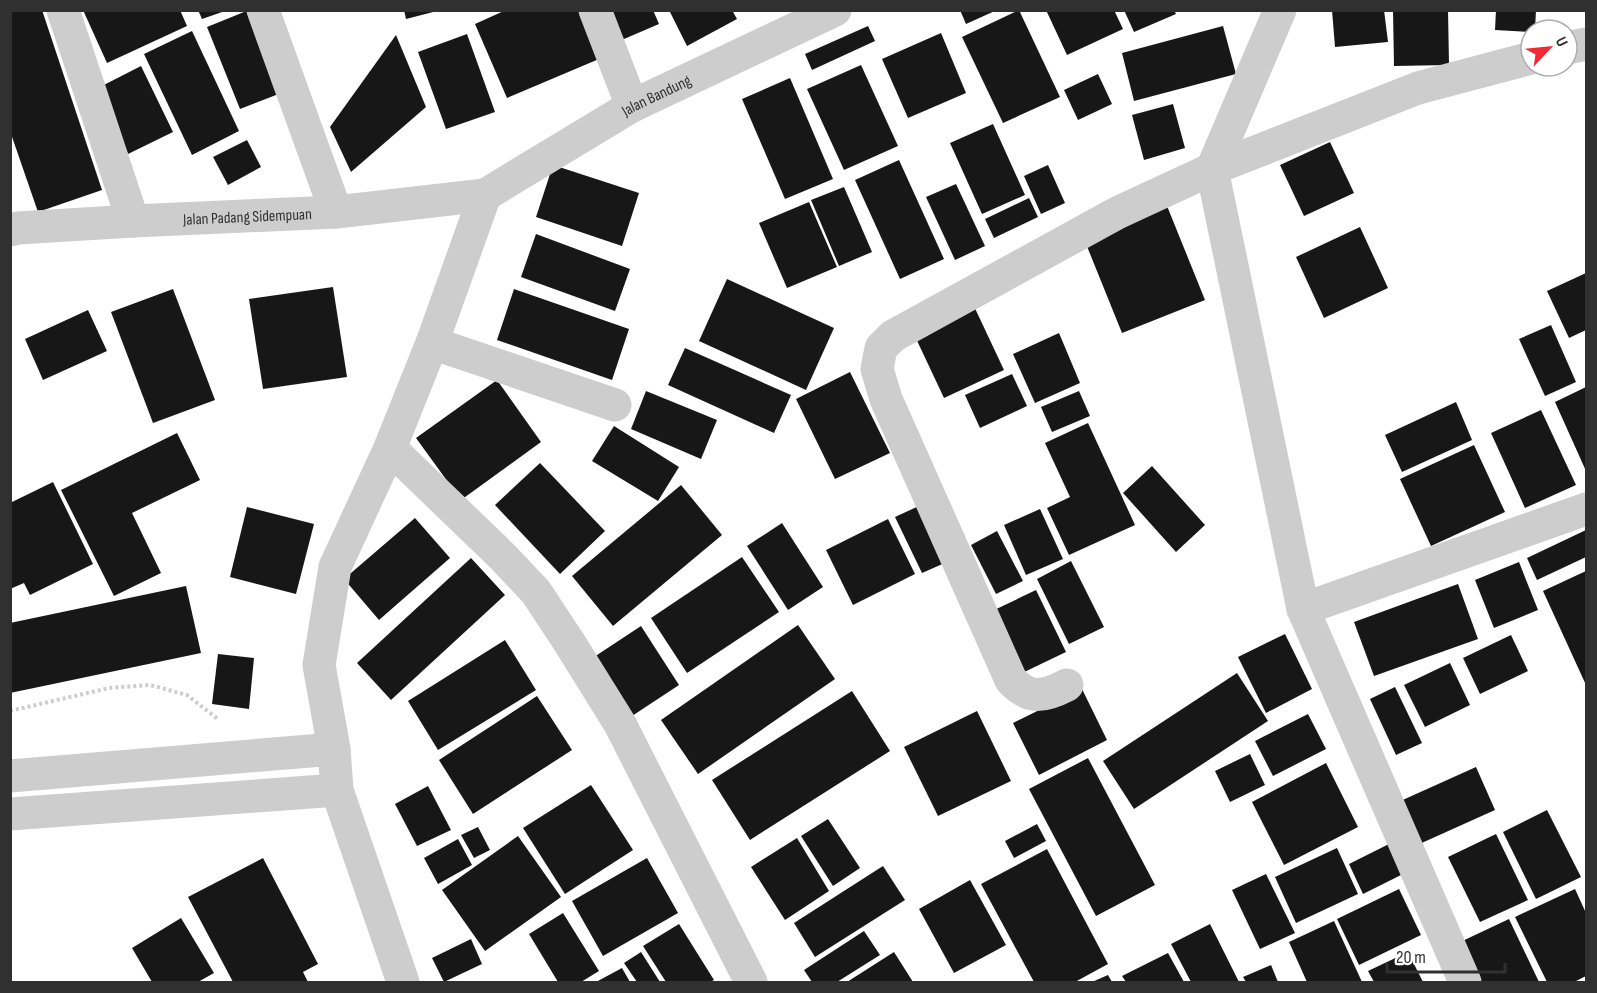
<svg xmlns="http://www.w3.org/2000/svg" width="1597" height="993" viewBox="0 0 1597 993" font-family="'Sofia Sans Condensed',sans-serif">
<rect width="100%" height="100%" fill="#fff"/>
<!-- building -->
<g fill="#171717">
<path d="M10,10H42L102,190L38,212L10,131Z"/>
<path d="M83,10H180L187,26L107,63Z"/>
<path d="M198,10H225V11L202,19Z"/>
<path d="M249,10L289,90L240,109L207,27Z"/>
<path d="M404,10H437V11L406,19Z"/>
<path d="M506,10H578L599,59L507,98L475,24Z"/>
<path d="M603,10H653L659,24L617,42Z"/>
<path d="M669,10H732L737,19L687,46Z"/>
<path d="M960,10H997L966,24Z"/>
<path d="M1019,10L1060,97L1003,123L962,37Z"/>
<path d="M1046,10H1114L1123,29L1067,55Z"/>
<path d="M1124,10H1174L1176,14L1134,32Z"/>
<path d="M1332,10H1384L1388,42L1335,47Z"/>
<path d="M1393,10H1448L1449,65L1394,66Z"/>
<path d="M1496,10H1536L1535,30H1531V32L1495,30Z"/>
<path d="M868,26L875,41L812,70L805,54Z"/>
<path d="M1223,26L1236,74L1134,101L1122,53Z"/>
<path d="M192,31L239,131L192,155L144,54Z"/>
<path d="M941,33L966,93L908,118L882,59Z"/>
<path d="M467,34L495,112L446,129L418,52Z"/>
<path d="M396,35L426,107L351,172L330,127Z"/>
<path d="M861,65L898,146L844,170L807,89Z"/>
<path d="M141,66L173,132L128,154L96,89Z"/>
<path d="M1098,74L1112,104L1078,120L1064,90Z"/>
<path d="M790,78L833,179L785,199L742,99Z"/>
<path d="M1173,104L1185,148L1144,160L1132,115Z"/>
<path d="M993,124L1025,195L982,214L950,143Z"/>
<path d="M247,140L261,167L228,185L213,157Z"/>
<path d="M1330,142L1354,193L1304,216L1280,165Z"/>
<path d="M899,160L944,259L900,279L855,180Z"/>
<path d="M553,165L639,193L622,246L536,217Z"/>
<path d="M1048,165L1065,203L1041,214L1024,176Z"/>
<path d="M956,184L985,246L955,260L926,197Z"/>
<path d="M844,187L872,252L839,266L811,200Z"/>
<path d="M1029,198L1038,217L994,238L985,219Z"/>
<path d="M1165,201L1205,300L1122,333L1082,234Z"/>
<path d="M809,202L837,267L787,288L759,223Z"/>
<path d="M1360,227L1388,288L1324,318L1296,257Z"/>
<path d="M536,234L630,269L615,311L521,277Z"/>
<path d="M1586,273V330L1569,338L1547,291Z"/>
<path d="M727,279L834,328L806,390L699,341Z"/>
<path d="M333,287L347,377L263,389L249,299Z"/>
<path d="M173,289L215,400L153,423L111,312Z"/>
<path d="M514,289L629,329L612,380L497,340Z"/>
<path d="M972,302L1004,370L944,398L912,330Z"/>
<path d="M88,310L107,351L43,380L25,339Z"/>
<path d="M1551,325L1576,382L1545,396L1519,339Z"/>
<path d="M1059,333L1080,383L1035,403L1013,354Z"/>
<path d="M685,348L791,395L774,433L668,385Z"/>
<path d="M850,372L890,453L835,479L796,399Z"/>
<path d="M1012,374L1027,406L980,428L965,395Z"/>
<path d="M497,380L541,442L461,500L416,438Z"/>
<path d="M1586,387V471L1555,402Z"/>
<path d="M646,391L717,420L701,459L631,429Z"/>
<path d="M1079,391L1090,416L1052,432L1041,407Z"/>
<path d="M1456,402L1472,440L1402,472L1385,435Z"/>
<path d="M1541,410L1576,485L1525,508L1491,433Z"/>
<path d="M1088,423L1135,525L1069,555L1047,508L1070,497L1045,443Z"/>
<path d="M614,426L679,467L658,501L592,461Z"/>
<path d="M177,433L200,480L132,513L161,573L114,596L61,490Z"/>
<path d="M1474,445L1505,512L1431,546L1400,479Z"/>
<path d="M540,463L605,531L560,574L495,505Z"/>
<path d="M1152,466L1205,525L1176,552L1123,493Z"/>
<path d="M53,482L93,564L30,595L24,583L10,589V503Z"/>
<path d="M681,485L722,535L613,626L572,576Z"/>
<path d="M921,505L947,562L922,573L895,517Z"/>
<path d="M247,507L314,524L296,594L230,577Z"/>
<path d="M1040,509L1063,559L1026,575L1004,525Z"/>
<path d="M415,518L450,558L379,620L344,579Z"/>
<path d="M888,519L915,574L853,605L826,550Z"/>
<path d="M782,523L823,587L788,610L747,546Z"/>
<path d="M1586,530V557L1537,580L1527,558Z"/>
<path d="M997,531L1023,581L996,594L971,545Z"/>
<path d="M742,557L779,612L687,673L651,618Z"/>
<path d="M471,558L505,595L391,700L357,663Z"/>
<path d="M1071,561L1104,627L1069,644L1037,579Z"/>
<path d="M1519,562L1538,610L1494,628L1475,580Z"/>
<path d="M1586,571V685L1543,591Z"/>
<path d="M1458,584L1478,639L1374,676L1354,622Z"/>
<path d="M186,586L201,653L10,693V623Z"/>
<path d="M1036,590L1066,652L1018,675L988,613Z"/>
<path d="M798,625L835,679L698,774L661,720Z"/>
<path d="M641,626L679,685L629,718L591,659Z"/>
<path d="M1285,634L1312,689L1266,713L1238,657Z"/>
<path d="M1511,635L1528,671L1480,694L1463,658Z"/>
<path d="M505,640L536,690L438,750L408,701Z"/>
<path d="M218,654L254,658L249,709L212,704Z"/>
<path d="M1450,663L1470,705L1425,727L1404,685Z"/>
<path d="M1237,673L1268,721L1134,809L1103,761Z"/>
<path d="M1395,687L1422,743L1396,755L1370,699Z"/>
<path d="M1082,689L1107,740L1039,775L1013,723Z"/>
<path d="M852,691L890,751L750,840L712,780Z"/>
<path d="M537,696L572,750L473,814L439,760Z"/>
<path d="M977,711L1011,781L938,816L904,747Z"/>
<path d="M1308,714L1326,749L1273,776L1255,741Z"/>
<path d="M1250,754L1265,785L1230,802L1215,771Z"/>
<path d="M1088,758L1155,885L1096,916L1029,789Z"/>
<path d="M1326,763L1358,827L1284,865L1252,802Z"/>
<path d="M1476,767L1495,810L1415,846L1396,803Z"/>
<path d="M591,785L633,850L565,894L523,828Z"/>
<path d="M428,786L451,830L417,846L395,804Z"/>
<path d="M1547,810L1581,877L1536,899L1503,832Z"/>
<path d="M828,819L860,868L833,886L801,836Z"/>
<path d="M1037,824L1046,841L1014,858L1005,841Z"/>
<path d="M478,827L490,850L474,858L461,835Z"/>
<path d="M1496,834L1528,900L1480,922L1448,857Z"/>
<path d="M518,836L561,897L485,951L442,890Z"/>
<path d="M797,838L829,891L785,920L751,867Z"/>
<path d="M458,839L472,865L438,884L424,858Z"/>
<path d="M1397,840L1411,870L1363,894L1349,864Z"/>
<path d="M1337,848L1358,894L1296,923L1275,877Z"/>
<path d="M1047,849L1108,964L1075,982H1034L981,884Z"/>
<path d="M263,858L318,964L303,972L308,982H233L188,897Z"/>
<path d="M647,858L678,913L603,956L572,901Z"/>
<path d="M883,866L905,900L815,957L794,923Z"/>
<path d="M1266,874L1295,933L1260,949L1232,890Z"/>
<path d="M970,880L1006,945L954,973L919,909Z"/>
<path d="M1399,889L1421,935L1359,965L1337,919Z"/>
<path d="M1575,889L1586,913V976L1574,982H1547L1515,917Z"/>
<path d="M563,913L599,971L581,982H558L529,934Z"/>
<path d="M181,918L214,973L198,982H152L132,948Z"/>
<path d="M1509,919L1539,982H1474L1456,944Z"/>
<path d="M1334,921L1362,982H1307L1289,942Z"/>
<path d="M679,924L714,980L710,982H666L643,946Z"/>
<path d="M1210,924L1239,982H1191L1171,944Z"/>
<path d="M864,931L880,955L837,982H812L804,970Z"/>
<path d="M471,939L482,964L444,982L432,958Z"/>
<path d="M641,952L660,982H637L624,963Z"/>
<path d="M894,952L913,982H847Z"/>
<path d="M1408,952L1423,982H1374L1368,971Z"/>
<path d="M1168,953L1184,982H1126L1122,976Z"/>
<path d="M1271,965L1278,982H1246L1243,977Z"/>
<path d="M622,968L630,982H596Z"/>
<path d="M1108,975L1112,982H1092Z"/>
</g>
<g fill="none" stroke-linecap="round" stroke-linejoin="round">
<!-- path -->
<path stroke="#cdcdcd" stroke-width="4" stroke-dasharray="3 3" stroke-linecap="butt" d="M10,711L109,688L150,685L187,695L219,720"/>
<!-- street -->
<g stroke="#cdcdcd" stroke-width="33">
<path d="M63,10L133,221"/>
<path d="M263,10L336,212"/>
<path d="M595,10L632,106"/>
<path d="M1280,10L1212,169L1303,609L1465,982"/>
<path d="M1567,48L1586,44"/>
<path id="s1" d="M10,230L18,228L133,221L336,212L485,195L632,106L835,10"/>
<path d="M432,343L615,405"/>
<path d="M390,448L504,558L536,592L569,642L620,724L751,982"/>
<path d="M1303,609L1586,509"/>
<path d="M1067,685C1044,697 1029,700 1011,680L886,399L877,369L881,348L893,336L1117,213L1212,169L1418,88L1531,58"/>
<path d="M10,776L334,749"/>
<path d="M10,814L337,790"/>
<path d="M403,982L337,790L334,749L319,665L335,567L390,448L432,343L485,195"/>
</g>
</g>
<g text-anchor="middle" stroke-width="6" stroke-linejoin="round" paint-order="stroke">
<!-- street labels -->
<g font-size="16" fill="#303030" stroke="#fff">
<text dy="6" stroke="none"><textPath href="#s1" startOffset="675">Jalan Bandung</textPath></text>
<text dy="6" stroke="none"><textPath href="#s1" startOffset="238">Jalan Padang Sidempuan</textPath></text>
</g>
</g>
<!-- border -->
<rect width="1597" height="993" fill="none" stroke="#303030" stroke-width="24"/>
<!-- north arrow -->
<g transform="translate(1549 48) rotate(64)"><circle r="28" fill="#ffffff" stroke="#acacac" stroke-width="1.5"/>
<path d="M0-4.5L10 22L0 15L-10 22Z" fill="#f02935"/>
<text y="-9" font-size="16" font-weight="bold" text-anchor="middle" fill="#303030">U</text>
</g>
<!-- scale -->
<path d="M1387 963v9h118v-9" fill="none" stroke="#303030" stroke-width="3"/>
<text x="1396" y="963" font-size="18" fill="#303030" stroke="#ffffff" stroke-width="4.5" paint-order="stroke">20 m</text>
</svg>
